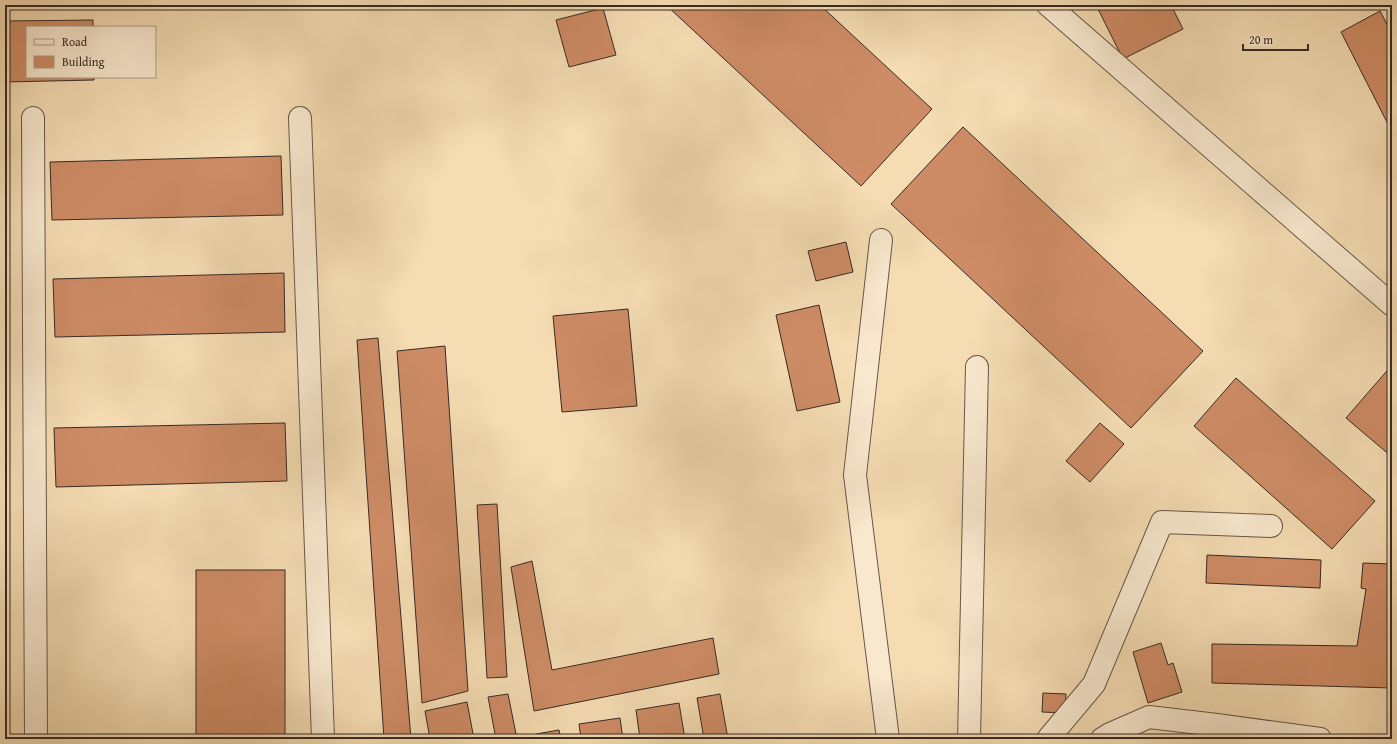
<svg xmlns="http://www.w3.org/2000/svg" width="1397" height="744" viewBox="0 0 1397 744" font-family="'Gentium Book Plus',serif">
<rect width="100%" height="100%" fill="#f5dcb3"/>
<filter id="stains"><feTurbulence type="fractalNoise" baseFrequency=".005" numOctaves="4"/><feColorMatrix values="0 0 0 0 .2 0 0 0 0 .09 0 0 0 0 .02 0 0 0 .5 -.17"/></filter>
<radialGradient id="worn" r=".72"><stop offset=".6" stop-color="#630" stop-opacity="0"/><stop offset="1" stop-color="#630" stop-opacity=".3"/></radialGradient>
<!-- building -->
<g fill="#ce8c66" stroke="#362b24">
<path d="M666,5H820L932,109L861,186Z"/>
<path d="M1096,5H1171L1183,29L1123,59Z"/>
<path d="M603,8L616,55L569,67L556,20Z"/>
<path d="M1380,11L1392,34V132L1341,32Z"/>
<path d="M93,20V27H27V77H94V80L5,82V21Z"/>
<path d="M963,127L1203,351L1131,428L891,204Z"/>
<path d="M281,156L283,215L52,220L50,162Z"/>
<path d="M846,242L853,272L816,281L808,251Z"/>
<path d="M284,273L285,332L55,337L53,279Z"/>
<path d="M819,305L840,402L797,411L776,315Z"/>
<path d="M628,309L637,406L562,412L553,316Z"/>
<path d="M378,338L411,739H384L357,340Z"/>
<path d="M445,346L468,691L422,703L397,351Z"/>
<path d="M1392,365V457L1346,418Z"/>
<path d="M1236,378L1375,501L1332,549L1194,426Z"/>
<path d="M285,423L287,481L56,487L54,428Z"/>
<path d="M1100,423L1124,444L1090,482L1066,461Z"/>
<path d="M497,504L507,677L487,678L477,505Z"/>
<path d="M1207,555L1321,560L1320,588L1206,583Z"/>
<path d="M532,561L552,670L713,638L719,674L534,711L511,567Z"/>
<path d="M1363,563L1392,564V688L1212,683V644L1357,646L1366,589L1361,588Z"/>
<rect x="196" y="570" width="89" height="169"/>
<path d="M1161,643L1168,665L1173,663L1182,692L1148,703L1133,652Z"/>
<path d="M1043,693L1066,694L1065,713L1042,712Z"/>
<path d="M508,694L517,739H496L488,697Z"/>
<path d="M720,694L728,739H704L697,698Z"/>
<path d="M467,702L474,739H430L425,711Z"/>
<path d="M679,703L685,739H640L636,710Z"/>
<path d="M620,718L623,739H581L579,724Z"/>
<path d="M559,730L561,739H537L536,734Z"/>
</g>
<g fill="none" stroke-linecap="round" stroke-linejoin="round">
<!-- minor casing -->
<g stroke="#665748" stroke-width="24">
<g id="minor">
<path d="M1048,5L1392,305"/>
<path d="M33,118L36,739"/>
<path d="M300,118L323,739"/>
<path d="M881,240L855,475L888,739"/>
<path d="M969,739L977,367"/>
<path d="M1048,739L1094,684L1162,522L1271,526"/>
<path d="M1102,739L1110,734L1149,717L1217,725L1320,739"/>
</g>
</g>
<!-- minor -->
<use href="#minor" stroke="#f8e8ce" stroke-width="22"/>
</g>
<!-- margin -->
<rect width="1397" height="744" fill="none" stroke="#f5dcb3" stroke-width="20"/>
<rect x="6" y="6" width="1385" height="732" fill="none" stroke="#362b24" stroke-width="2"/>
<rect x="10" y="10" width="1377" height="724" fill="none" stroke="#362b24"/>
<!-- legend -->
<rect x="26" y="26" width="130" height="52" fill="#f8e8ce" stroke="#aa9c8a"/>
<rect x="34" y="39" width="20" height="6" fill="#f8e8ce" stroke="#aa9c8a"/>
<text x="62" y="46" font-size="12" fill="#362b24">Road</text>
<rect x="34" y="56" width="20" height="12" fill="#ce8c66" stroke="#aa9c8a"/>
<text x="62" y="66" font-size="12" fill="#362b24">Building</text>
<!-- scale -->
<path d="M1243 44v6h65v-6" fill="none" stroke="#362b24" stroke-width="2"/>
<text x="1249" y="44" font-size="12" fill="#362b24" stroke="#f8e8ce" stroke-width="3" paint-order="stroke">20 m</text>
<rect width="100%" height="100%" filter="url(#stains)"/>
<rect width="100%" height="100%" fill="url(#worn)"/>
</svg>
